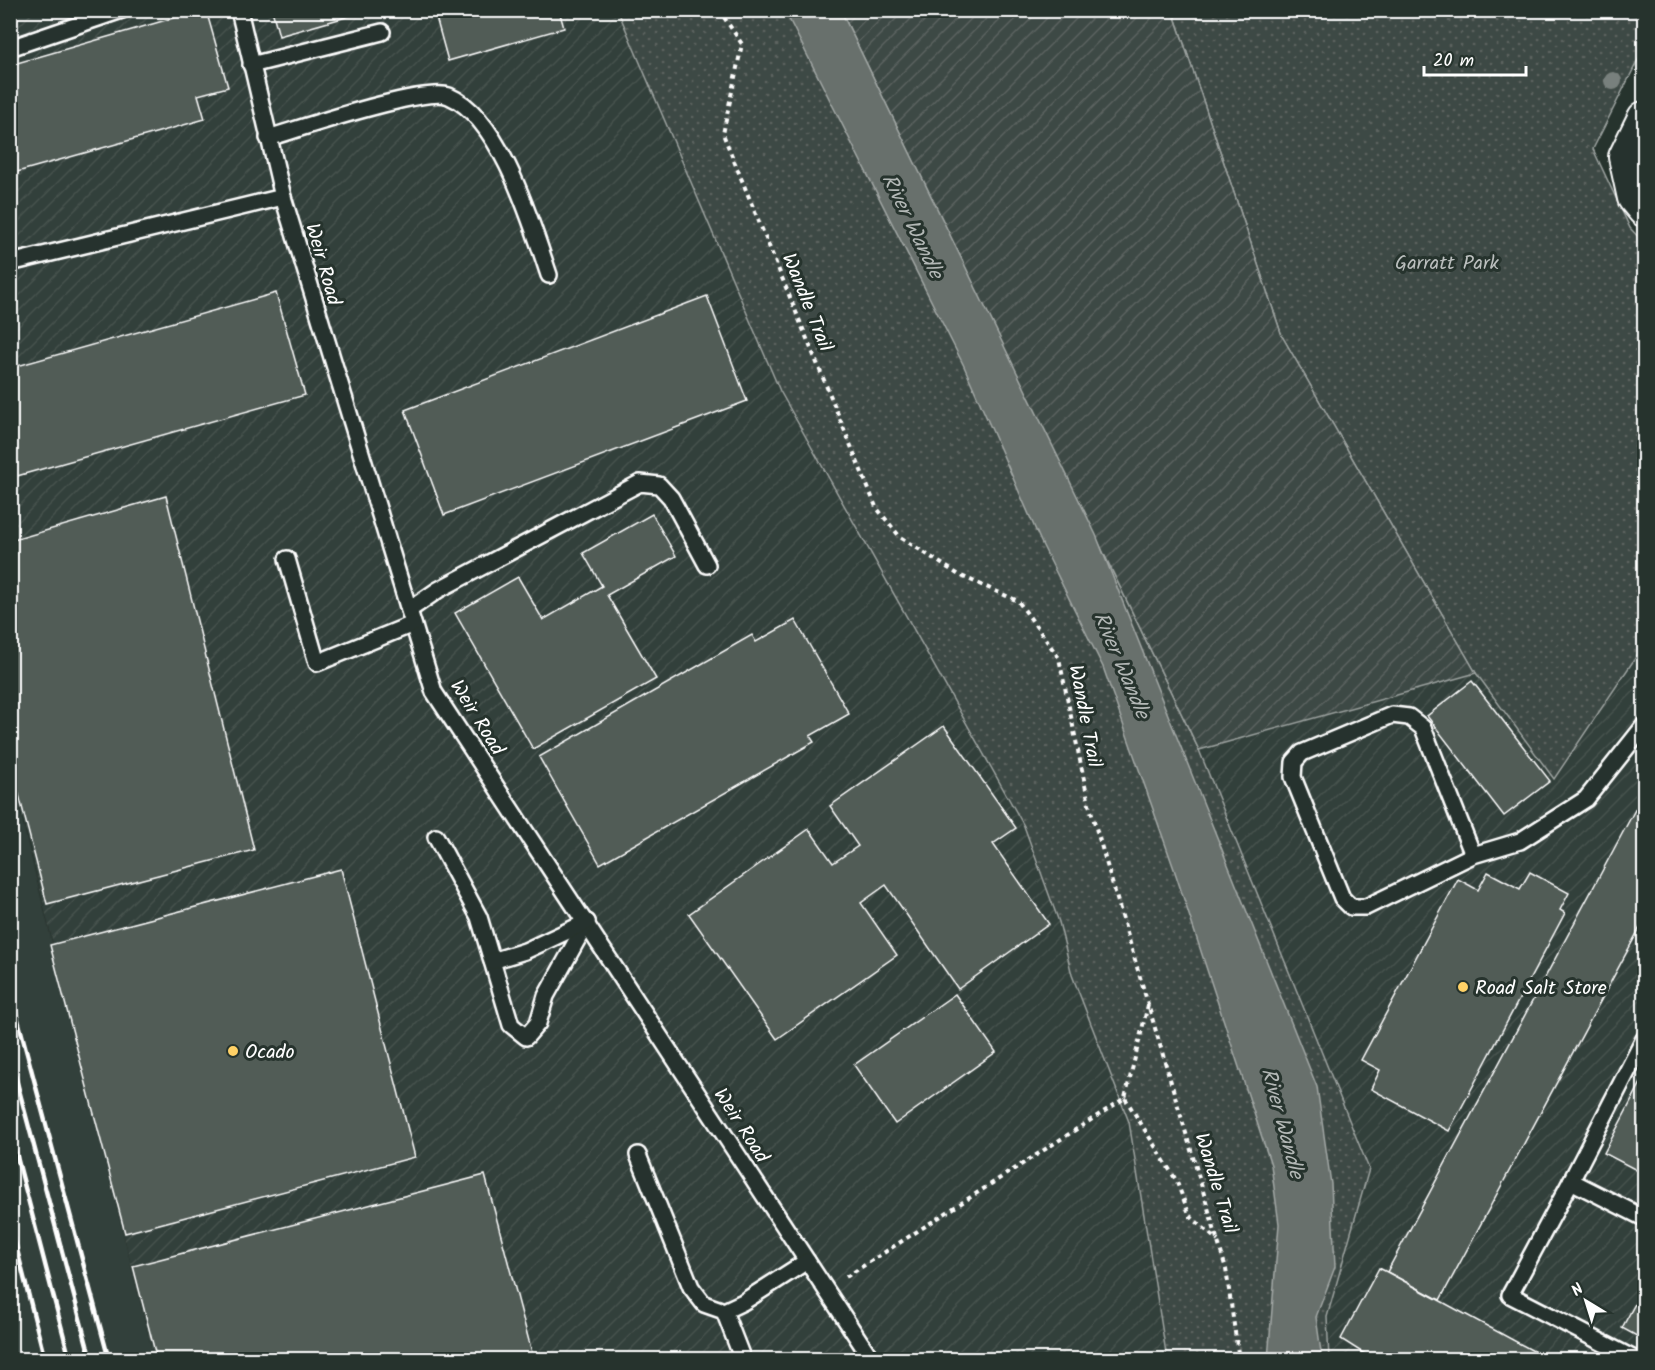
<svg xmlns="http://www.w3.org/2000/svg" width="1655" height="1370" viewBox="0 0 1655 1370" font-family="Kalam,sans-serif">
<defs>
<pattern id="industrial-furrows" width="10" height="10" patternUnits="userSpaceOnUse" patternTransform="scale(1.5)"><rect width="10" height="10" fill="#333f3a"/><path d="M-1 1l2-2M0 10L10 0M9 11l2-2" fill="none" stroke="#47524e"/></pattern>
<pattern id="park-dots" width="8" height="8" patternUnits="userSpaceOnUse" patternTransform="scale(1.5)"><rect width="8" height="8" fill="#3e4944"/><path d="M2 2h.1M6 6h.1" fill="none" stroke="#5b6460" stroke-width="1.8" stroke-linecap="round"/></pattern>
<pattern id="garden-furrows" width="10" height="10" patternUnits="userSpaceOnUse" patternTransform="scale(1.5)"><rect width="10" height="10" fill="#3e4944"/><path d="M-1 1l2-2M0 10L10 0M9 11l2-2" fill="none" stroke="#5b6460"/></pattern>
</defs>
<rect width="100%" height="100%" fill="#26332d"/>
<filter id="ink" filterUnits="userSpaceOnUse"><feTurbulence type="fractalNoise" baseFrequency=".0167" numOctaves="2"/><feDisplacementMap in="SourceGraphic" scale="12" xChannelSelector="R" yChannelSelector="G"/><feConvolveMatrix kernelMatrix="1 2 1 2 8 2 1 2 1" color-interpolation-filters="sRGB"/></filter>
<g filter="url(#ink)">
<!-- built -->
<path fill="#333f3a" d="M10,771L154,1359H11Z"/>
<!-- industrial -->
<g fill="url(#industrial-furrows)">
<path d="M10,11H618L780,391L1024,826L1059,922L1072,975L1129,1122L1167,1359H154L11,771Z"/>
<path d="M1644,645V1359H1329L1327,1317L1369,1169L1199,750L1476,673L1554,779Z"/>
</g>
<!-- park -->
<g fill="url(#park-dots)" stroke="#9ea4a2" stroke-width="1.5">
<path d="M618,11H841L1199,750L1369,1169L1327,1317L1329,1359H1167L1129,1122L1072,975L1059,922L1024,826L780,391Z"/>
<path d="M1173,11H1644V48L1593,149L1630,228L1644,243V645L1554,779L1476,673L1282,336Z"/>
</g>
<!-- garden -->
<path fill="url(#garden-furrows)" stroke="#9ea4a2" stroke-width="1.5" d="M841,11H1173L1282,336L1476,673L1199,750Z"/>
<!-- water -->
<path fill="#67706c" stroke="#a4a9a7" stroke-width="1.5" d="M785,11H841L1096,535L1317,1087L1331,1184L1335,1267L1316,1317L1322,1359H1268L1279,1224L1271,1165L1174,869L1103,667L1041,542L963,364Z"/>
<!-- building -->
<g fill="#515c57" stroke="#fff" stroke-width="1.5">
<path d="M201,10H206L228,87L198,95L205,119L10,174V65Z"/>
<path d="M272,10H371L279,36Z"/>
<path d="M434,10H559L564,28L448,61Z"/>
<path d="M276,293L305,395L10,478V368Z"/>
<path d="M707,296L747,401L444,515L405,410Z"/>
<path d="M166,496L254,850L47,904L10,760V541Z"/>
<path d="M652,514L676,556L607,595L656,679L533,749L455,613L518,577L543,620L602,586L583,553Z"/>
<path d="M795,620L849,714L810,736L814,742L600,864L539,757L752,635L756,642Z"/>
<path d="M1472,681L1550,781L1504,816L1427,716Z"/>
<path d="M944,726L1016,828L993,844L1049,924L958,989L886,885L861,903L897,955L777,1039L689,914L809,829L833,863L858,846L830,806Z"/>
<path d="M1644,793V920L1440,1300L1387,1272Z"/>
<path d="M341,869L415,1157L125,1233L50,945Z"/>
<path d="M1488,872L1520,889L1530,872L1569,893L1560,910L1565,913L1449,1131L1371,1089L1380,1070L1361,1060L1458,879L1478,890Z"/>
<path d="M955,994L996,1052L895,1124L854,1065Z"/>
<path d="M1644,1077V1174L1604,1153Z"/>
<path d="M485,1175L534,1360H157L133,1266Z"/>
<path d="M1379,1268L1387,1272L1550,1360H1374L1341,1339Z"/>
<path d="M1644,1287V1340L1622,1328Z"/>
</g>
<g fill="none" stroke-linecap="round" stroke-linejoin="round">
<!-- lane casing -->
<g stroke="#fff" stroke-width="20">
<g id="lane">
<path d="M239,10L283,197L434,692L872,1360"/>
<path d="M10,48L122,10"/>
<path d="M251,65L382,32"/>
<path d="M268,138C299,129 425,86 449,96C501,118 532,225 549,275"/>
<path d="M10,263L283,197"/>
<path d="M287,559L317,663L413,624"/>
<path d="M409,610L438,590L640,483L659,485L671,498L707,565"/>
<path d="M436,837L479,917L511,1025L526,1037L538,1023L546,996L587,922"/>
<path d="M1473,855L1366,907H1351L1342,898L1293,777L1294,762L1302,753L1392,715L1409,717L1423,728L1473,855L1520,841L1586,799L1644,726"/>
<path d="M492,961L525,951L587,922"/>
<path d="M638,1155L691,1287L704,1304L724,1311L743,1302L807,1261"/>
<path d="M1571,1181L1644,1039"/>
<path d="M724,1311L743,1360"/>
<path d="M1636,1360L1510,1295L1571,1181L1644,1218"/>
</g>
</g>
<!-- street casing -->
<g stroke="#fff" stroke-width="36">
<path id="street" d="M1644,118L1625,157L1634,198L1644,210"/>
</g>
<!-- path -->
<g stroke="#fff" stroke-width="4" stroke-dasharray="4.5 4.5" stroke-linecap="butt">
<path d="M719,10L742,44L723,134L876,507L900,537L959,575L1018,601L1059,658L1089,804L1226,1269L1239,1360"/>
<path d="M1125,1098L1176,1180L1190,1216L1218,1241"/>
<path d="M846,1277L1125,1098L1148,1005"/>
</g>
<!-- lane -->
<use href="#lane" stroke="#26332d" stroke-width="15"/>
<!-- street -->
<use href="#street" stroke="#26332d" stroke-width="32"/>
<!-- rail -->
<g stroke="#fff" stroke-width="4.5">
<path d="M10,990L109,1360"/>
<path d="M10,1056L91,1360"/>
<path d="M10,1130L70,1360"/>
<path d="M10,1222L45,1360"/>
</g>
</g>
<!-- trees -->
<circle fill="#78807d" cx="1613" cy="81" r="9"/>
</g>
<!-- markers -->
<g fill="#ffd166" stroke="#26332d" stroke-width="2">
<circle cx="1463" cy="987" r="6"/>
<circle cx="233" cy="1051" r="6"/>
</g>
<g text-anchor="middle" stroke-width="6" stroke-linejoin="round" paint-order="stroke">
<!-- park labels -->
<g font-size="20" fill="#bbbfbe" stroke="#26332d">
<text x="1447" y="269">Garratt Park</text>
</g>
<!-- street labels -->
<g font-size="20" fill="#fff" stroke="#26332d">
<text transform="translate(324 264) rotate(74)" y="7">Weir Road</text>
<text transform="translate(808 302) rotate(68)" y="7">Wandle Trail</text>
<text transform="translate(1086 716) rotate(79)" y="7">Wandle Trail</text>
<text transform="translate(478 717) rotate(58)" y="7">Weir Road</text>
<text transform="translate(742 1125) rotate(57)" y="7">Weir Road</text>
<text transform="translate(1217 1183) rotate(73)" y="7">Wandle Trail</text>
</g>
<!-- poi labels -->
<g font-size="20" fill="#fff" stroke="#26332d" text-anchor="start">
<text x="1475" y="994">Road Salt Store</text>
<text x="245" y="1058">Ocado</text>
</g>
<!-- water labels -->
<g font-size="21" font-style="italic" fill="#b3b8b6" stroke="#26332d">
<text transform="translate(913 226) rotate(64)" y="7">River Wandle</text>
<text transform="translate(1122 665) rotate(67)" y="7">River Wandle</text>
<text transform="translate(1283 1123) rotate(75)" y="7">River Wandle</text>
</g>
</g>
<!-- margin -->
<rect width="1655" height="1370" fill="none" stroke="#26332d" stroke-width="36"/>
<rect x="18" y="18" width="1619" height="1334" fill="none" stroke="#fff" stroke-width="2" filter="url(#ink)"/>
<!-- north arrow -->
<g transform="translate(1586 1301) rotate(322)" stroke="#26332d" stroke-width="4.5" paint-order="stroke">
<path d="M0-4.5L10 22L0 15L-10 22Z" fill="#ffffff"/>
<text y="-9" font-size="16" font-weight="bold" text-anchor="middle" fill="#ffffff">N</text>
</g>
<!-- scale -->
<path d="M1424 66v9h102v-9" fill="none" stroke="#ffffff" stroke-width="3"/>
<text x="1433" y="66" font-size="18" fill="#ffffff" stroke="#26332d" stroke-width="4.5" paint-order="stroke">20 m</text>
</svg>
